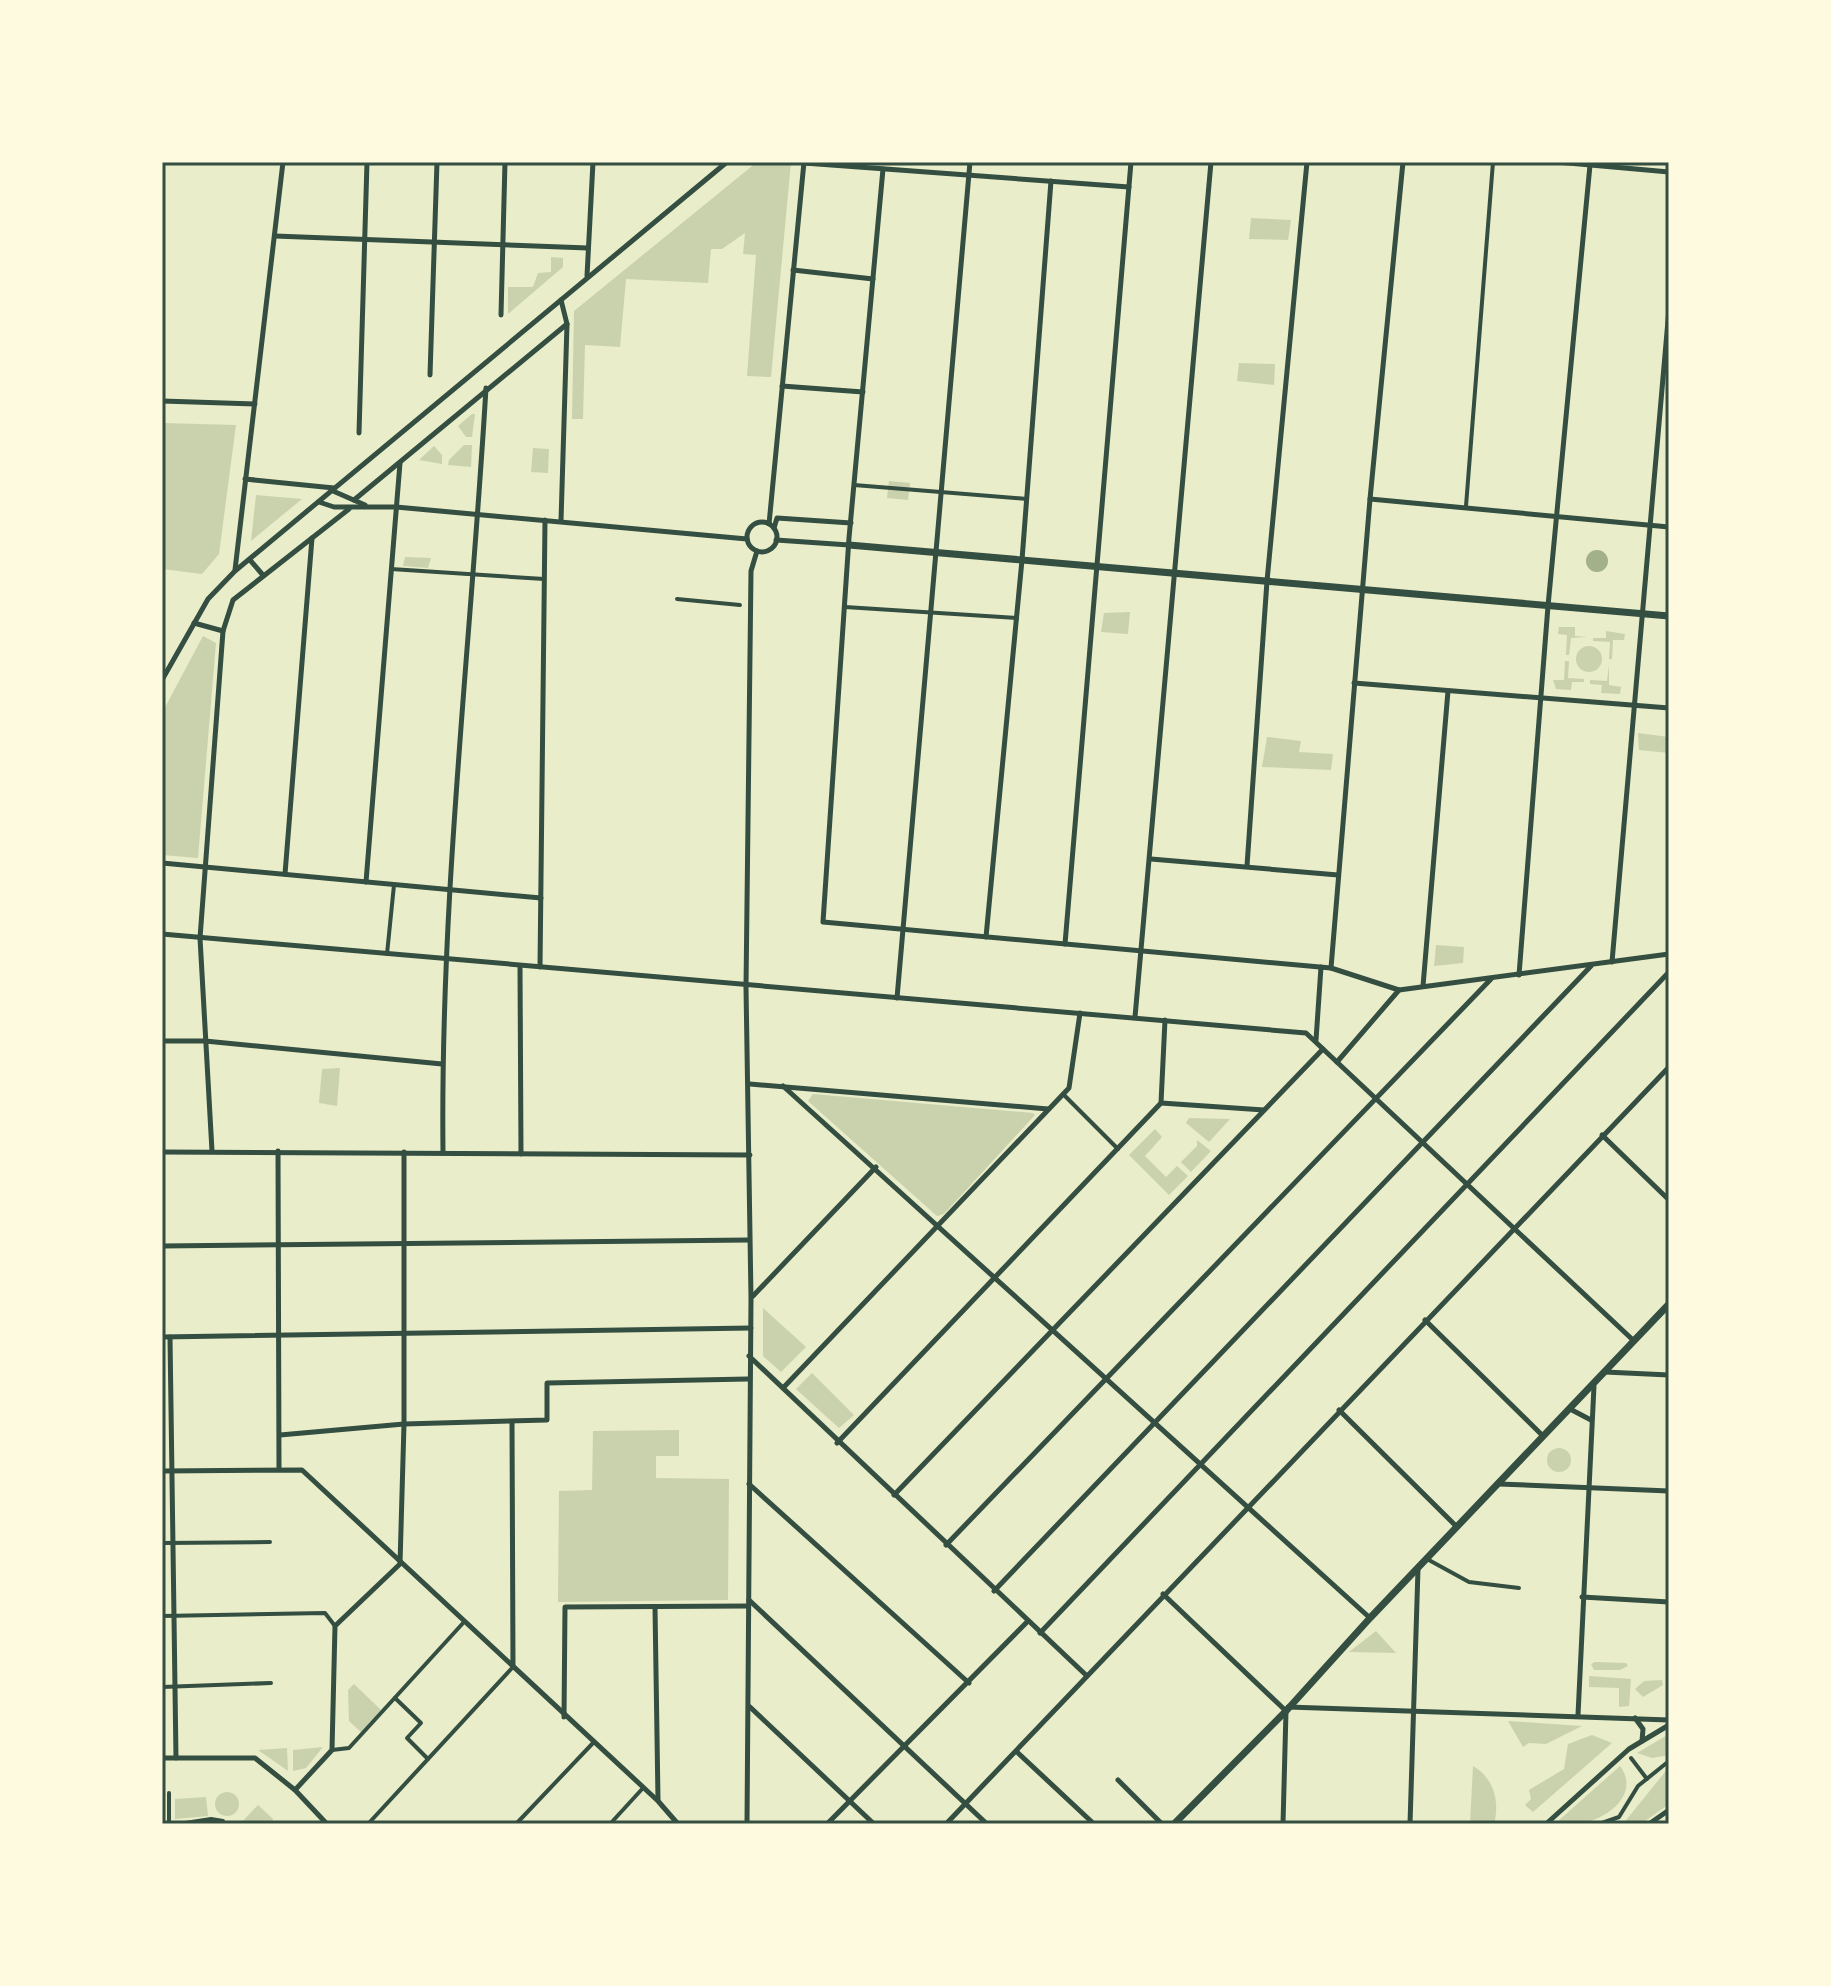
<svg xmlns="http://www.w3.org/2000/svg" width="1831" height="1986" viewBox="0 0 1831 1986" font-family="'Noto Sans',sans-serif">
<rect width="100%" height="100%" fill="#e9edc9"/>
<!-- green -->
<g fill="#cad2ad">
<path d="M757,162H791L771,377L747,376L756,255L743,254L745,233L722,249H711L708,283L626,279L620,347L585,345L583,419H572L574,311Z"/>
<path d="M1251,218L1291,220L1288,240L1249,239Z"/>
<path d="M551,257L563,258V267L508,314V287H533L538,273L551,272Z"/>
<path d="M1239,363L1275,364L1274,385L1237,381Z"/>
<path d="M472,414H475L472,437H466L458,426Z"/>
<path d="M162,423L236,425L219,554L202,574L162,569Z"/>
<path d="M464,445H472L471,467L448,465L449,460Z"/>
<path d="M434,446L442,455V464L419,460Z"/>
<path d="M533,448L549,449L548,473L531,472Z"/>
<path d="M889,481L910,483L908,500L887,498Z"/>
<path d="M256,495L302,499L251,541Z"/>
<path d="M405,557L431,558L428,568L403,566Z"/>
<path d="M1130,612L1128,634L1101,632L1104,613Z"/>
<path d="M1559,627H1575V636L1587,637L1571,638L1569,655H1566L1567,635L1558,634Z"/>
<path d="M1606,631L1625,634L1624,640H1613L1612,659H1609L1610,642L1593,641V638H1606Z"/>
<path d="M203,636L216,643L198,858L162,855V713Z"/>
<circle cx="1589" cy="659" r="13"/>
<path d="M1565,661H1569L1568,678L1584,679V682H1572L1571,690L1556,689L1553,680H1564Z"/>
<path d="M1609,665V685L1621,687L1620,694L1601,693L1602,685L1590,684V680L1607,681Z"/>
<path d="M1638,733L1669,737V753L1639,750Z"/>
<path d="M1267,737L1301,741L1299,752L1333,754L1331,770L1262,767Z"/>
<path d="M1436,945L1464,947L1463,963L1434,966Z"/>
<path d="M340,1068L337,1106L319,1103L322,1069Z"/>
<path d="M813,1094L1033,1113L1035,1115L944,1214L937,1216L808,1101Z"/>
<path d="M1189,1118L1230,1119L1209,1142L1186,1123Z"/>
<path d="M1155,1129L1162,1137L1145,1156L1166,1177L1177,1166L1188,1176L1169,1195L1129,1155Z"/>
<path d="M1197,1140L1211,1151L1191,1172L1181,1162L1197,1146Z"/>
<path d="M763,1308L806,1347L781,1372L763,1356Z"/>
<path d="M812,1373L854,1415L839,1428L796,1389Z"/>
<path d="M679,1430V1456H656V1478L729,1479L728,1600L558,1602L559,1491L592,1490L593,1431Z"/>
<circle cx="1559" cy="1460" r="12"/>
<path d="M1376,1631L1396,1653L1349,1652Z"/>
<path d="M1595,1662L1626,1663L1628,1666L1620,1670H1594L1591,1664Z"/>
<path d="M1589,1676L1631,1679L1629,1706L1619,1707V1688L1589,1687Z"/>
<path d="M1662,1680L1663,1685L1643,1697L1635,1689L1644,1681Z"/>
<path d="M354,1684L381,1710L361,1732L349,1721L348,1690Z"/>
<path d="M1508,1721L1582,1726L1546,1744L1529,1743L1523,1747Z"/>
<path d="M1669,1734V1755L1652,1758L1637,1753Z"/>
<path d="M1592,1735L1612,1743L1533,1812L1525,1805L1531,1799L1529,1790L1564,1769L1568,1744Z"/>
<path d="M323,1747L306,1768L293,1771V1750Z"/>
<path d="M287,1748L288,1771L258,1750Z"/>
<path d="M1473,1766C1494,1778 1500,1802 1494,1824H1470Z"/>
<path d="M1620,1766C1646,1801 1587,1833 1557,1822Z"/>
<path d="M1669,1767V1804L1641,1824H1623Z"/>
<circle cx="227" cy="1804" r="12"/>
<path d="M206,1797L208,1816L175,1819V1799Z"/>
<path d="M258,1805L273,1819L271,1824H240Z"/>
</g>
<!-- water -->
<circle fill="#a3b18a" cx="1597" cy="561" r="11"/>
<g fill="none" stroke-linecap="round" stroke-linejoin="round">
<!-- pedestrian -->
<g stroke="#344e41" stroke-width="4">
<path d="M854,485L1027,499"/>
<path d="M1466,506L1493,162"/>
<path d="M391,569L544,579"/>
<path d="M677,599L740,605"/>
<path d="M845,607L1017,618"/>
<path d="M387,954L394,885"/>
<path d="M1063,1094L1118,1149"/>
<path d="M162,1543L270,1542"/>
<path d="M1427,1559L1469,1582L1519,1588"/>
<path d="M162,1616L325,1613L335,1626"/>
<path d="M162,1687L271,1683"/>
<path d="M395,1698L421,1723L407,1738L428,1759"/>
<path d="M332,1750L349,1748L464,1622"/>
<path d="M1631,1758L1647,1779"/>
<path d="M169,1824V1793"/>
<path d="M179,1824L211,1819L223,1821"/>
<path d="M368,1824L513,1667"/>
<path d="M516,1824L593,1743"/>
<path d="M610,1824L643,1788"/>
<path d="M1599,1824L1619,1817L1638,1786L1669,1761"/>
</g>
<!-- minor -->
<g stroke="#344e41" stroke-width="5">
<path d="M1557,162L1669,172"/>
<path d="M804,163L1129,187"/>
<path d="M883,169L849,538L823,922L1331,968L1399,990L1669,954"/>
<path d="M275,236L588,248"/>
<path d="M793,270L873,279"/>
<path d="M587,276L593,162"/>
<path d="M561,300L567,324L561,521"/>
<path d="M501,315L505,162"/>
<path d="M430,375L437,162"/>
<path d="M782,386L863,392"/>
<path d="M162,401L255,404"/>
<path d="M359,433L367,162"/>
<path d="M245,479L334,488"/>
<path d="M333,491L365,505"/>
<path d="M1370,499L1669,527"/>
<path d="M354,500L567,324"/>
<path d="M319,502L334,507H396L747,539"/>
<circle cx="762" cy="537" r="15"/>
<path d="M769,524L804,162"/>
<path d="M774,528L777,518L851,523"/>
<path d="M776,540L849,545"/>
<path d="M250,560L262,574"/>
<path d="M235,570L283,162"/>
<path d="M194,623L223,631"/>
<path d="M162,680L208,599L235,571L727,162"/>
<path d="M1354,683L1669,708"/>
<path d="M1151,859L1338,875"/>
<path d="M162,863L541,898"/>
<path d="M1247,866L1267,581L1307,162"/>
<path d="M285,874L312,538"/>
<path d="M366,882L400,463"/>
<path d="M162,934L1306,1033L1634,1341"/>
<path d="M986,937L1022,560L1051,181"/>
<path d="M1065,944L1131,162"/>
<path d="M1612,962L1669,309"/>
<path d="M520,966L521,1154"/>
<path d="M540,967L545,520"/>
<path d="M1331,968L1370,499L1403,162"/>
<path d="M1519,975L1548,606L1590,165"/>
<path d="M1423,986L1448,691"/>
<path d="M897,998L970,162"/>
<path d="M1135,1017L1211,162"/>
<path d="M1316,1040L1321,967"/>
<path d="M162,1041H205L442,1064"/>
<path d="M1337,1062L1399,990"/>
<path d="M750,1084L1048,1109"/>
<path d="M783,1086L1370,1618"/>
<path d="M1161,1103L1264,1110"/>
<path d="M1602,1135L1669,1200"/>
<path d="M212,1151L200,938L223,631L233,600L349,509"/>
<path d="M278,1151L279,1469"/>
<path d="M162,1152L750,1155"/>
<path d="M443,1153C440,897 471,643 486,388"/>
<path d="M162,1246L749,1240"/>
<path d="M753,1296L876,1167"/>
<path d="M1425,1320L1543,1436"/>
<path d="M162,1337L751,1328"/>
<path d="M170,1337L176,1758"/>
<path d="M749,1356L1087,1676"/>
<path d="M1605,1372L1669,1375"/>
<path d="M783,1388L1069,1088L1080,1013"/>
<path d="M1570,1409L1591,1420"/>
<path d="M1339,1410L1457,1527"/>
<path d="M512,1423L513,1666"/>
<path d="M280,1435L404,1424L547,1420V1383L748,1379"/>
<path d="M837,1443L1161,1103L1165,1020"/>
<path d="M162,1471L302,1470L658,1801L678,1824"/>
<path d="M749,1484L969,1683"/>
<path d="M1499,1484L1669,1491"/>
<path d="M894,1495L1323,1049"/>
<path d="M946,1545L1491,979"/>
<path d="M994,1591L1591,966"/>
<path d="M1163,1594L1286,1711L1283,1824"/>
<path d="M1582,1597L1669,1602"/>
<path d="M749,1600L987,1824"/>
<path d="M655,1607L658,1800"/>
<path d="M1040,1633L1669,972"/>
<path d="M750,1707L874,1824"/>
<path d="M1288,1707L1669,1720"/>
<path d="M1578,1715L1594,1386"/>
<path d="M564,1717L565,1607L748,1606"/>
<path d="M1635,1718L1643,1729L1642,1741"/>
<path d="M1017,1752L1094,1824"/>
<path d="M162,1758H255L295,1790L327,1824"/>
<path d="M1118,1780L1162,1824"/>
<path d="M295,1790L332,1750L335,1626L400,1564L404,1424V1152"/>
<path d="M747,1824L751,1298L746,987L751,571L757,551"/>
<path d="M827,1824L1027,1622"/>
<path d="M946,1824L1669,1067"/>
<path d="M1410,1824L1418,1569"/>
<path d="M1546,1824L1629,1749L1669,1725"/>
<path d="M1649,1824L1669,1810"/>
</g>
<!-- tertiary -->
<g stroke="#344e41" stroke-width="7">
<path d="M849,545L1669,616"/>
<path d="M1174,1824L1286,1711L1370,1618L1669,1304"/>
</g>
</g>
<!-- border -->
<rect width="1831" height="1986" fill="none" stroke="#fefae0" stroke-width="328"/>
<rect x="164" y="164" width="1503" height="1658" fill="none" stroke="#344e41" stroke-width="3"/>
</svg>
